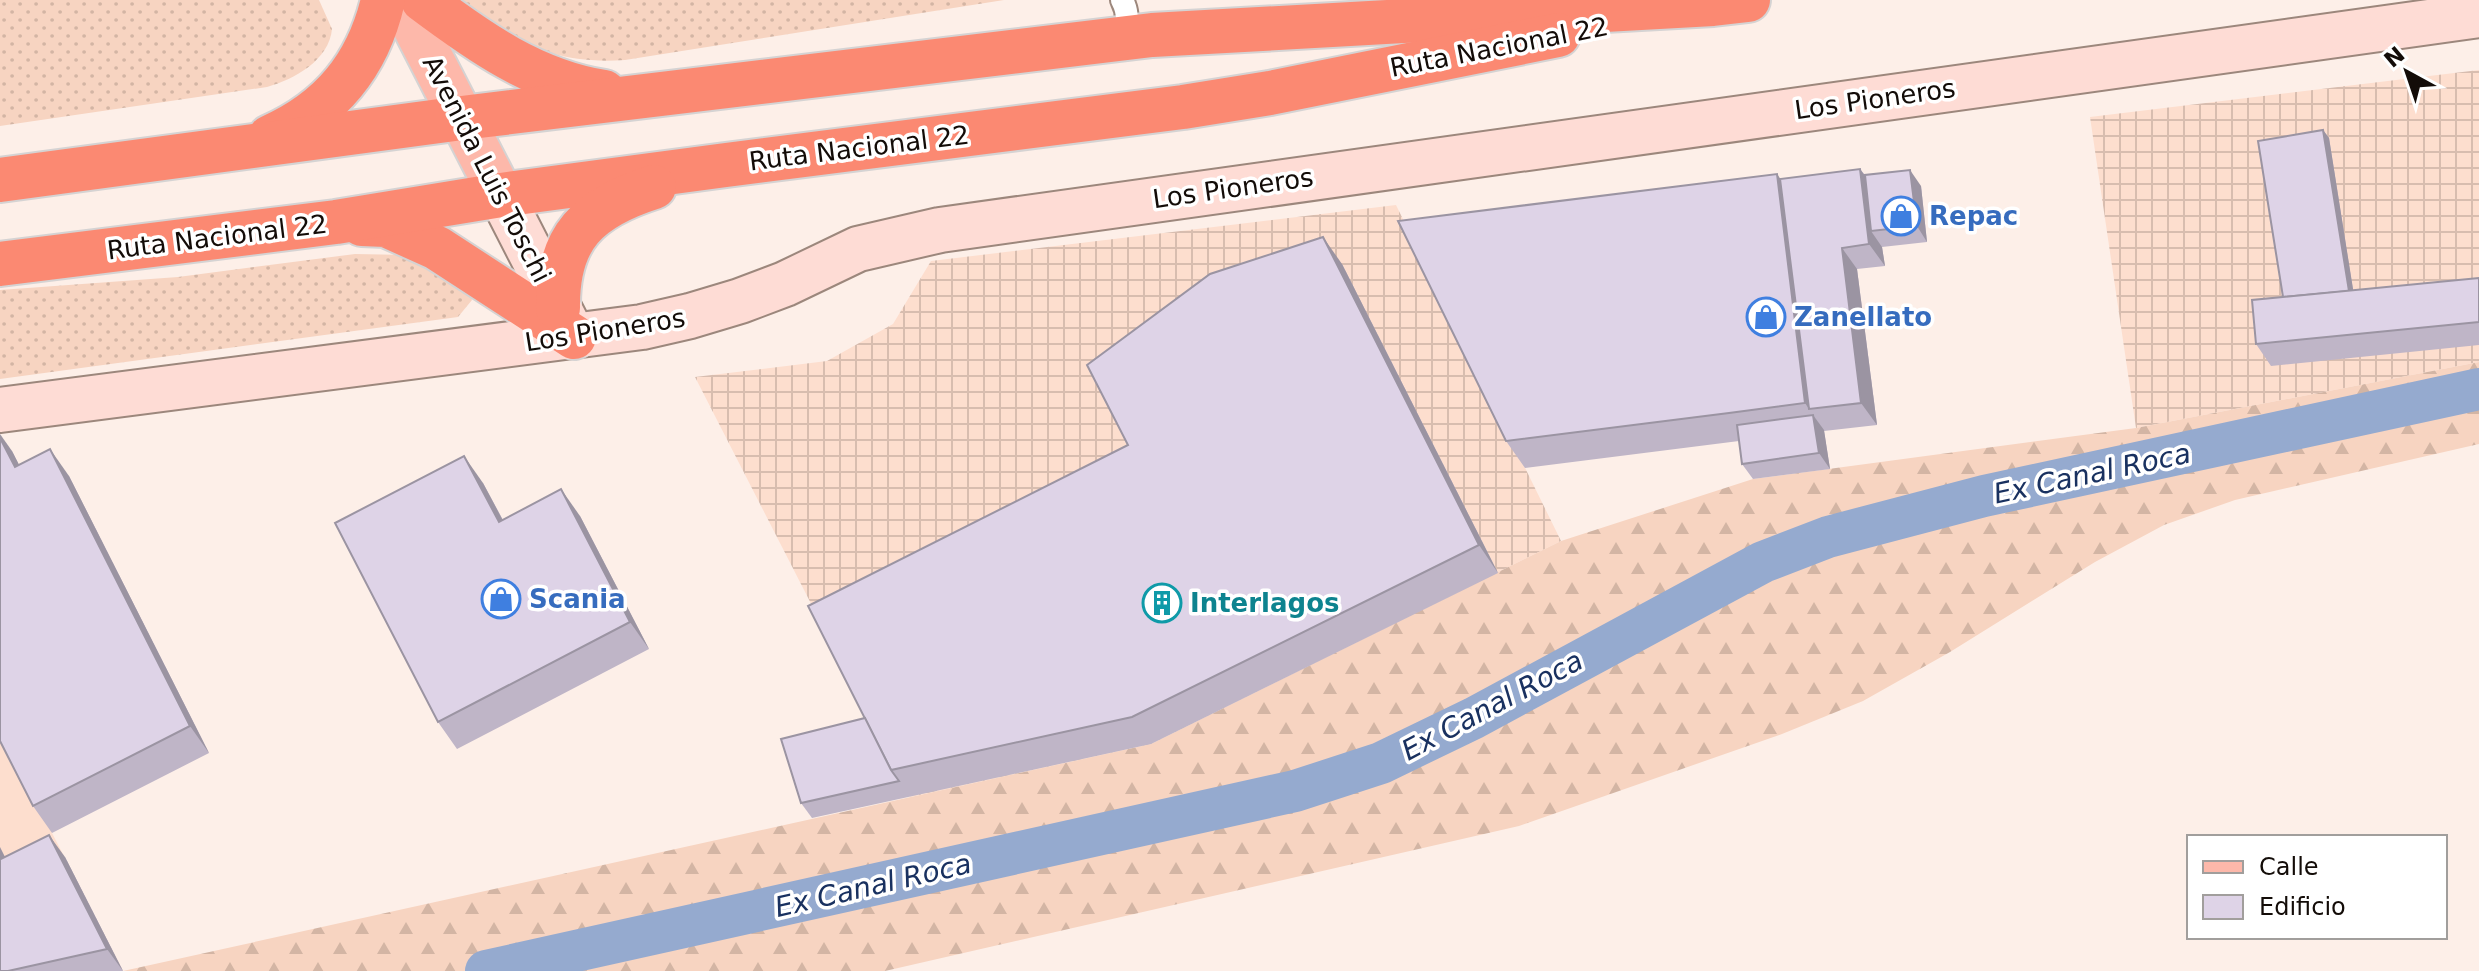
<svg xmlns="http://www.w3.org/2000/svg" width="2479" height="971" viewBox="0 0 2479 971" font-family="'DejaVu Sans',sans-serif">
<defs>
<pattern id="industrial-grid" width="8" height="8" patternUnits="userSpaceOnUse" patternTransform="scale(2)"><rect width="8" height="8" fill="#fddece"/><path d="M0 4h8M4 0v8" fill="none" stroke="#d8bdaf"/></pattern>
<pattern id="grass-dots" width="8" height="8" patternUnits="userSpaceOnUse" patternTransform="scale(2)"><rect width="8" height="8" fill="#f7d4c1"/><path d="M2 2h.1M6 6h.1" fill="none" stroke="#d3b5a4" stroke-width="1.8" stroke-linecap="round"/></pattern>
<pattern id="forest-firs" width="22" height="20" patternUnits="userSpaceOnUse" patternTransform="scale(2)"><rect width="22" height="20" fill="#f7d4c1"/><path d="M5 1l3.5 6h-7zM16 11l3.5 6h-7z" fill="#d3b5a4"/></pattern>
</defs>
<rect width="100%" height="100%" fill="#fdefe8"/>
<!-- built -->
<path fill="#fddece" d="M0,730L52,833L123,971H0Z"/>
<!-- industrial -->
<g fill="url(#industrial-grid)">
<path d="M2479,70V362L2136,428L2090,117Z"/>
<path d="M1396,205L1561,541L1151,744L910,797L695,377L827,361L893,324L931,261Z"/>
</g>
<!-- grass -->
<g fill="url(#grass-dots)">
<path d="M0,0H319L332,29C329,60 295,79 267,87L0,126Z"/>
<path d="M455,0H1004L625,60C548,65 516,40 455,0Z"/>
<path d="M355,254L408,255L466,285L472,300L458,317L0,379V290L178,277Z"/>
</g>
<!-- forest -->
<path fill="url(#forest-firs)" d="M2479,362V444L2235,500L2164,525L2095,562L1950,652L1863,701L1782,734L1519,826L885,971H123L1151,744L1561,541L1753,479L2136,428Z"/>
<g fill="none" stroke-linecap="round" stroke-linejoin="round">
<!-- canal -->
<path stroke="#95aacf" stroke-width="42" d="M486,971L1295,791L1381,763L1474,718L1763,562L1828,537L1984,496L2479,389"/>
<!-- lane casing -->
<g stroke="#9c877c" stroke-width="26">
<path id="lane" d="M1122,0C1129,13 1128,25 1123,39"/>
</g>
<!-- secondary casing -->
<g stroke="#9c877c" stroke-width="48">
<g id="secondary">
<path d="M501,195L567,324"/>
<path d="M0,410L642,327L690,316L740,301L785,284L858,249L940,230L2479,15"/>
</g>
</g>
<!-- primary casing -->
<g stroke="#d5d3d3" stroke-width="48">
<path id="primary" d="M401,0L501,195"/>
</g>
<!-- highway casing -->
<g stroke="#d5d3d3" stroke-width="48">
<g id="highway">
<path d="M423,0C479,42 534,81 604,92"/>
<path d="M270,137C331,110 368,65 383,0"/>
<path d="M0,180L462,118L1152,35L1713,4L1748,0"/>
<path d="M362,224L386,225L437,248L574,337"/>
<path d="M0,264L336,222L501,195L726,165L1183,107L1270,93L1558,35"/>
<path d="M558,308C557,237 588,208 654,187"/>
</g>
</g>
<!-- lane -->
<use href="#lane" stroke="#fff" stroke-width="22"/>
<!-- secondary -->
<use href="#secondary" stroke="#fedcd5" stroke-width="44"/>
<!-- primary -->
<use href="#primary" stroke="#fdb8aa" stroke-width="44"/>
<!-- highway -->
<use href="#highway" stroke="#fb8972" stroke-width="44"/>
</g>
<!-- wall -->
<g fill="#bfb5c7">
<path d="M2323,130L2329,138L2353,290L2479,278V345L2271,366L2256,344L2283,297Z"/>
<path d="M1860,169L1865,175L1921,186L1927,242L1882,247L1885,266L1857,269L1877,425L1824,431L1830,469L1753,479L1742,464L1739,441L1525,468L1506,441L1780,179Z"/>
<path d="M1342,264L1498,573L1151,744L812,818L801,803L865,718L1128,445Z"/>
<path d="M12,451L19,465L69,476L209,753L52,833L33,806Z"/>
<path d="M483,483L503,520L580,516L649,649L457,749L438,722Z"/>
<path d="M5,857H65L123,971H0Z"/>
</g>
<!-- shaded-wall -->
<g fill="#9b94a2">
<path d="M2323,130L2329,138L2357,314L2351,306Z"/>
<path d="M1860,169L1876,191L1871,231L1882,247L1885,266L1869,244Z"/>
<path d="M1910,170L1921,186L1927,242L1917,226Z"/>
<path d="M1777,174L1796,201L1809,409L1805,403Z"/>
<path d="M1323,237L1342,264L1498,573L1479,545Z"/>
<path d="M1842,248L1857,269L1877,425L1861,403Z"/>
<path d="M1813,415L1824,430L1830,469L1819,453Z"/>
<path d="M0,434L12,451L34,494L15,467L0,438Z"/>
<path d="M50,449L69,476L209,753L190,726Z"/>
<path d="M464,456L483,483L518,549L499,522Z"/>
<path d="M561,489L580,516L649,649L630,622Z"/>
<path d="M49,835L65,857L123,971L107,949Z"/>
<path d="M0,847L17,881L0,857Z"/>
</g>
<!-- building -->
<g fill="#ded3e7" stroke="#9b94a2" stroke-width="2">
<path d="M2323,130L2349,291L2283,297L2258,141Z"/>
<path d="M1860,169L1869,244L1842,248L1861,403L1809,409L1780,179Z"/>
<path d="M1910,170L1917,226L1871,231L1865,175Z"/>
<path d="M1777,174L1805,403L1729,413L1506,441L1398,221Z"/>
<path d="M1323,237L1479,545L1132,717L891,770L808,606L1128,445L1087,365L1210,274Z"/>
<path d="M2479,278V322L2256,344L2252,300Z"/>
<path d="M1813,415L1819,453L1742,464L1737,425Z"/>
<path d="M0,438L15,467L50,449L190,726L33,806L0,741Z"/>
<path d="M464,456L499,522L561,489L630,622L438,722L335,523Z"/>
<path d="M865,718L891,770L899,781L801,803L781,739Z"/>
<path d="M49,835L107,949L8,971H0V857L1,859Z"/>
</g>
<!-- icons -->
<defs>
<g id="shop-ring" transform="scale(2)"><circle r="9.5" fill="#fff" stroke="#3f7fe0" stroke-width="1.5"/><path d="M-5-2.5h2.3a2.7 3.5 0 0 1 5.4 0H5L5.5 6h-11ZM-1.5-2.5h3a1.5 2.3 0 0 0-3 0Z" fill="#3f7fe0"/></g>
<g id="building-ring" transform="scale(2)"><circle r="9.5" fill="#fff" stroke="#0f9aa8" stroke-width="1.5"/><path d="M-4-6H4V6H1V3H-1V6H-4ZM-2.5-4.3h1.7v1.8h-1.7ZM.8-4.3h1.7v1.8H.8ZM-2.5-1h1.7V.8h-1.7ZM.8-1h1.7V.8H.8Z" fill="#0f9aa8"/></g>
</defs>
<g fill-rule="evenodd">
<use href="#shop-ring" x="1901" y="216"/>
<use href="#shop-ring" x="1766" y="317"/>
<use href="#shop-ring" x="501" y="599"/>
<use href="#building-ring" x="1162" y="603"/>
</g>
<g text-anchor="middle" stroke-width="7" stroke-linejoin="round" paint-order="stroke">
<!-- street labels -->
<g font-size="26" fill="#130c08" stroke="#fff">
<text transform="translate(1499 47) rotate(-11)" y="9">Ruta Nacional 22</text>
<text transform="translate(1875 99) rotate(-8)" y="9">Los Pioneros</text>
<text transform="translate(859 148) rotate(-7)" y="9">Ruta Nacional 22</text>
<text transform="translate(487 169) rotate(63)" y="9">Avenida Luis Toschi</text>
<text transform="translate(1233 188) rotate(-8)" y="9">Los Pioneros</text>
<text transform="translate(217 237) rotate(-7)" y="9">Ruta Nacional 22</text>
<text transform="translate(605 330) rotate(-9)" y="9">Los Pioneros</text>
</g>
<!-- shop labels -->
<g font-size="26" font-weight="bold" fill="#366cbe" stroke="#fff" text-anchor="start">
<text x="1929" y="225">Repac</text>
<text x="1794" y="326">Zanellato</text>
<text x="529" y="608">Scania</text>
</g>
<!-- culture labels -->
<g font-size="26" font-weight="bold" fill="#0d838f" stroke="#fff" text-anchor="start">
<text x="1190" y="612">Interlagos</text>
</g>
<!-- water labels -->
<g font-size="28" font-style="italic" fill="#193160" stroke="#fff">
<text transform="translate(2092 473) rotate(-12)" y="10">Ex Canal Roca</text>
<text transform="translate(1492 705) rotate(-28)" y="10">Ex Canal Roca</text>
<text transform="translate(873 885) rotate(-13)" y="10">Ex Canal Roca</text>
</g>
</g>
<!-- legend -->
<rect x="2187" y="835" width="260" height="104" fill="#ffffff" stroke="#a19e9c" stroke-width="2"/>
<rect x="2203" y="861" width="40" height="12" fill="#fdb8aa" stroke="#a19e9c" stroke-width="2"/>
<text x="2259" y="875" font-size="24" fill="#130c08">Calle</text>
<rect x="2203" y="895" width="40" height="24" fill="#ded3e7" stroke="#a19e9c" stroke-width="2"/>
<text x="2259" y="915" font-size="24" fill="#130c08">Edificio</text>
<!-- north arrow -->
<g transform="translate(2407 72) rotate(320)" stroke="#ffffff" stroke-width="6" paint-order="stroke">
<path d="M0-6L14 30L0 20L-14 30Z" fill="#130c08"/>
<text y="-12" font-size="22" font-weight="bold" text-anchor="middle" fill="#130c08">N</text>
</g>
</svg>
